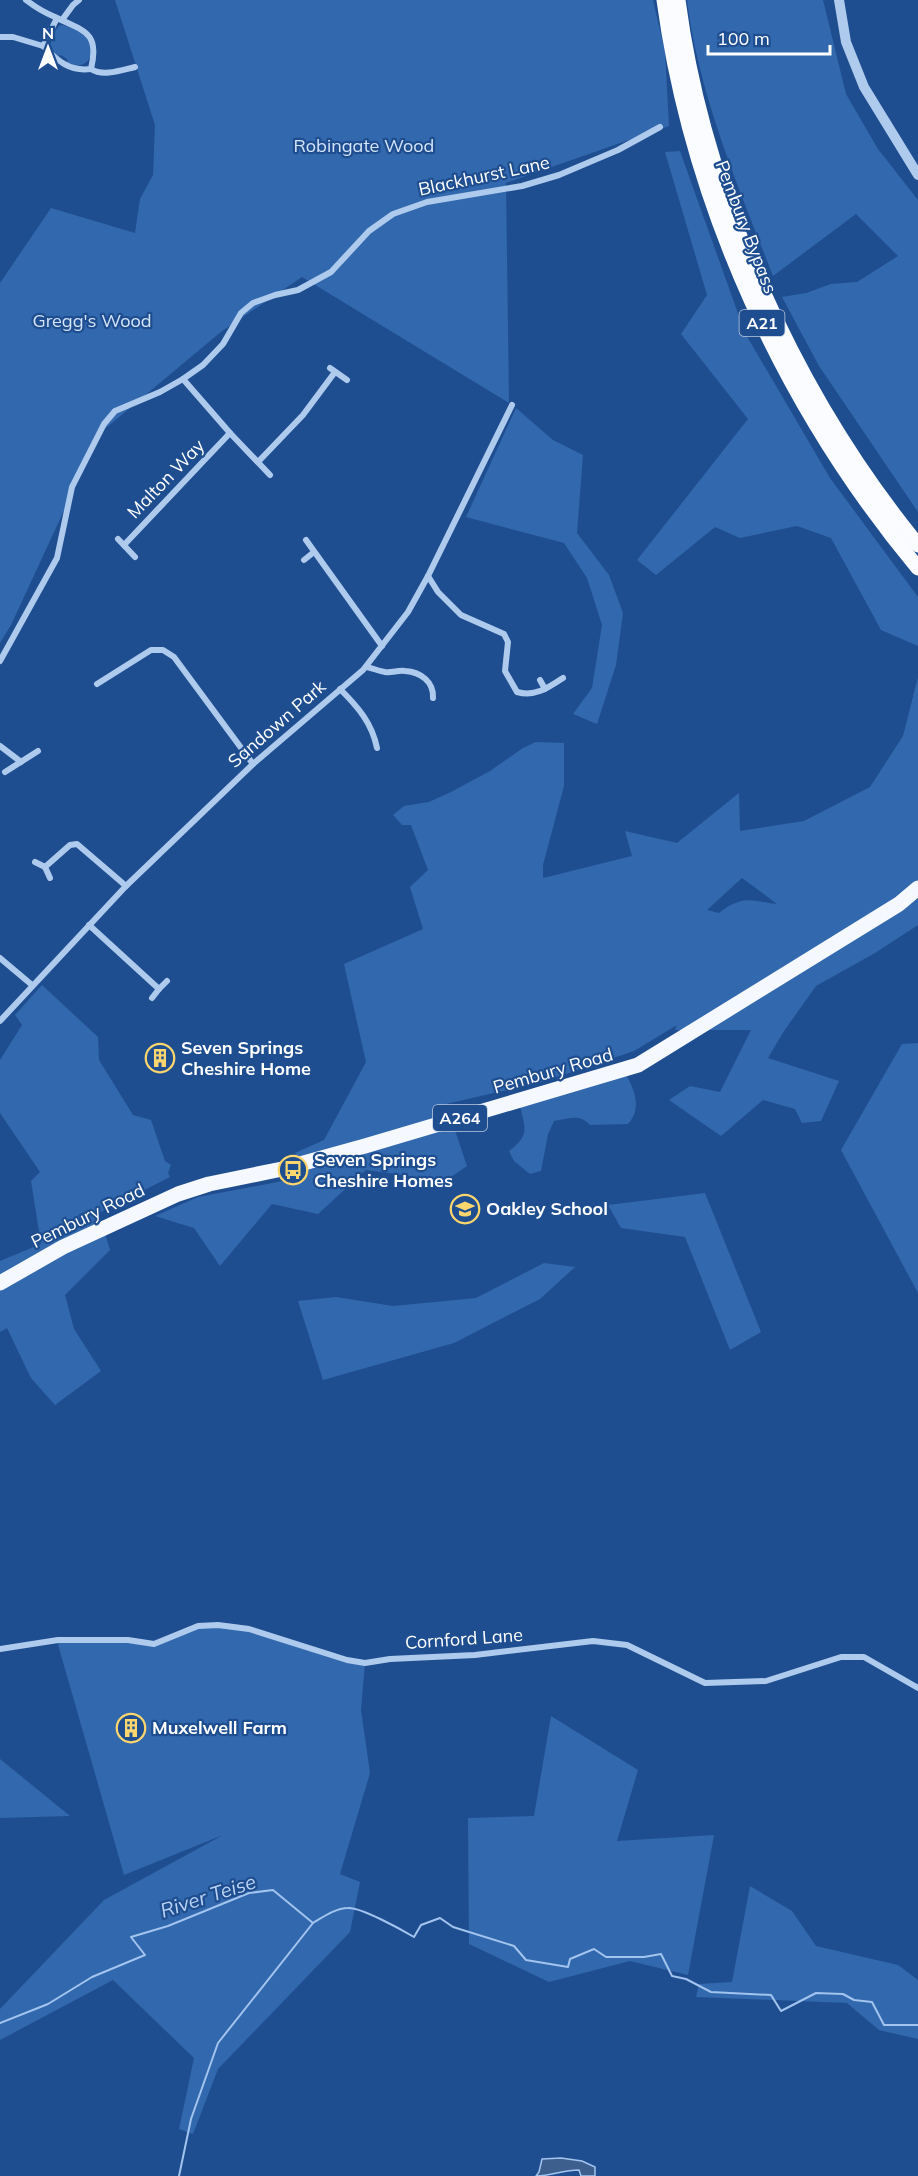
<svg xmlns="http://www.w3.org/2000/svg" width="918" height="2176" viewBox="0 0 918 2176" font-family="Mulish,sans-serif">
<rect width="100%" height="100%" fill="#1f4e90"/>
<!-- green -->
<g fill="#3268ad" fill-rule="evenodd">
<path d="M115,0H653L665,52L669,126L506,183L509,403L302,277L222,331L100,433L11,625L0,643V283L51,208L135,233L140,199L153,175L155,125Z"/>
<path d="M687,0H823L846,94L878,149L918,200V512L819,366L782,297L806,293L831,284L857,282L898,256L856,214L773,276C738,186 699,96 687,0Z"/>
<path d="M60,25C66,25 69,27 74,29C102,41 93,74 68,63L67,59L61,55L57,56C47,45 50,36 60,25Z"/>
<path d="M680,151L745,333L830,478L918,597V646L881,630L831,538L797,526L740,538L715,527L656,575L637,560L748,419L681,334L707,295L665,152Z"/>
<path d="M516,408L553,440L583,455L577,533L609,575L623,613L616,665L597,724L573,714L592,688L602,625L587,578L564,543L466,517Z"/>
<path d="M918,677V925L875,953L816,986L784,1031L768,1058L839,1081L821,1121L802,1123L795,1109L763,1100L721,1136L669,1100L690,1086L720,1092L751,1030H675L677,1025L634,1051L542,1082L446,1104L467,1166L445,1181L366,1170L318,1214L272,1204L220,1266L194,1228L155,1216L198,1197L304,1177L295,1153L324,1140L366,1062L344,964L423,929L410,887L428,870L411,825H402L393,815L404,806L429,802L451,792L490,771L523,748L536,742L564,743V786L543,865V878L632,856L625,831L677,843L739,793L740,831L804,821L870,787L903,736ZM742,878L777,904C750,901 744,894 719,913L707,910Z"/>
<path d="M42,985L98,1037L99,1060L133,1115L151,1120L165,1161L171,1165L168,1173L170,1177L99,1213L110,1250L65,1295L74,1329L101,1371L55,1405L31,1378L7,1328L0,1332V1261L41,1244L31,1181L40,1172L0,1113V1060L22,1025L15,1015Z"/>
<path d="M918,1043V1293L841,1150L902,1044Z"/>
<path d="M624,1071C634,1088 643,1108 628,1124L590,1125C579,1113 568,1119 554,1121L548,1134L541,1171L530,1174L514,1161L509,1151C532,1134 524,1127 519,1101Z"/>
<path d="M705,1193L761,1332L730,1350L685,1237L621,1228L608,1205Z"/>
<path d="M544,1263L575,1267L540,1299L454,1343L323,1380L298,1301L336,1297L393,1306L476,1298Z"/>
<path d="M198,1626L249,1629L365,1663L361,1710L370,1773L340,1874L360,1882L350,1932L218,2069L193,2134L179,2129L194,2058L113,1980L0,2040V2009L104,1900L223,1835L124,1875L57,1641L128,1640L154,1644Z"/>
<path d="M551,1716L638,1770L617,1841L714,1835L688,1975L630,1961L549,1982L469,1944L468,1818L534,1816Z"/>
<path d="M0,1759L70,1816L0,1818Z"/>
<path d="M750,1886L792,1911L816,1946L898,1965L918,1980V2039L879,2030L847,2003L696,1997L699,1984L732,1982Z"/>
</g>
<!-- water -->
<path fill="#3d5f8e" stroke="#a2c4ef" stroke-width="1.5" d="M561,2158L582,2161L595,2167V2176H581L579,2170C562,2170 552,2176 536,2176L539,2172L542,2159Z"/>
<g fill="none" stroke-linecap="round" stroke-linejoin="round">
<!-- stream -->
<g stroke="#a2c4ef" stroke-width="2">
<path d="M0,2023L48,2004L92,1977L145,1955L131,1937L168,1926L249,1893L273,1890L313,1923"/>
<path d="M179,2176L191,2119L218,2043L313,1923C323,1917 336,1908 348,1908C361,1907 402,1930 414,1937L421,1925L440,1918L453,1927L514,1946L526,1960L568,1967L570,1959L594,1949L606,1957H644L661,1954L672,1976L686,1979L711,1992L771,1995L781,2011L816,1993L843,1994L854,2000L872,2002L884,2025H918"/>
</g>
<!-- minor -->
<g stroke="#aecaed" stroke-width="6">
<path d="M26,0C35,7 45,13 55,17C84,31 100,32 91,69C69,72 57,60 43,46L57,18"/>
<path d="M62,20L73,5L79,0"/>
<path d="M0,37H13L43,46"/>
<path d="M91,69C103,77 122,70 135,67"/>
<path d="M330,368L347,380"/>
<path d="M183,379L230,433L270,475"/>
<path d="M258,462L303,415L335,372"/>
<path d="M118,539L135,557"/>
<path d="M306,540L382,646"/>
<path d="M124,545L230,433"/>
<path d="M304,560L314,552"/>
<path d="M428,576L438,592L461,615L504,634L508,642L505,671L517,692C535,697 548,688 563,678"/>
<path d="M0,661L57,558L72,487L104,424L115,411L160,392L183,379L203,365L223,344L241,313L253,303L275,295L298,290L331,272L369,231L393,214L427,202L522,186L559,175L618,150L660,127"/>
<path d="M366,667C372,668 379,671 385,672C392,673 398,670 405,671C421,672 434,682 433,698"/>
<path d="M540,680L545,689"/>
<path d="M97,684L151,650H163L174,657L253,764"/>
<path d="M340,689C358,707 372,723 377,748"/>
<path d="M0,746L21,762"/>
<path d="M5,772L38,751"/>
<path d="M35,862L45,867"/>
<path d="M50,878L45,867L70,845L77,844L126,886"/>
<path d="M89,925L159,989L167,981"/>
<path d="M0,958L32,985"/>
<path d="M152,998L159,989"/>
<path d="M0,1021L126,886L253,764L363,670L408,612L428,576L512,405"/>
<path d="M0,1649L58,1640H128L154,1644L198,1626L218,1625L249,1629L347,1660L365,1663L390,1659L475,1655L593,1641L627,1645L705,1683L766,1681L841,1657H864L918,1688"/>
</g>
<!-- tertiary -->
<path stroke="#aecaed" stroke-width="10" d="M839,0L846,42L864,87L918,175"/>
<!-- primary -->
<path stroke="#f5f8ff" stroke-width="15" d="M0,1283L63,1247L178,1194L209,1184L282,1169L365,1146L638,1065L899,904L918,888"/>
<!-- trunk -->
<g stroke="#fafcff" stroke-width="15">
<path d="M664,0C692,206 785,408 918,568"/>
<path d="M678,0C703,191 796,397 918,545"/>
</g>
</g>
<!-- icons -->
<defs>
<g id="building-ring" transform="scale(1.5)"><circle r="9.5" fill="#1f4e90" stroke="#fbd56e" stroke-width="1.5"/><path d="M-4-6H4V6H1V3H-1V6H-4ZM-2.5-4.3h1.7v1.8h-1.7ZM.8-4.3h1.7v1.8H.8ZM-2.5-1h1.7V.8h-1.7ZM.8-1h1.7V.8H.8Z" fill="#fbd56e"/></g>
<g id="bus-ring" transform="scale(1.5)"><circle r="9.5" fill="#1f4e90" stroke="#fbd56e" stroke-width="1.5"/><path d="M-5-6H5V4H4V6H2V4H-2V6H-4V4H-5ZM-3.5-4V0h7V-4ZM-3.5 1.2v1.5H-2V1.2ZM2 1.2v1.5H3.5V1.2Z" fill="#fbd56e"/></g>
<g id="school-ring" transform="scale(1.5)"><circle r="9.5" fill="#1f4e90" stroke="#fbd56e" stroke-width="1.5"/><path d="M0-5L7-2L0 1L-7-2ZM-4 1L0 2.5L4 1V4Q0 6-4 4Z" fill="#fbd56e"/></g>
</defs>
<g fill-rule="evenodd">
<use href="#building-ring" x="160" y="1058"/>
<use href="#bus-ring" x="293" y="1170"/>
<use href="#school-ring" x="465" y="1209"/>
<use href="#building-ring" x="131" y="1728"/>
</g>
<g text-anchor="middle" stroke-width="4.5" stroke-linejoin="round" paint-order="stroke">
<!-- shield labels -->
<g fill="#1f4e90" stroke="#bccade" stroke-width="1.5">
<rect x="739.5" y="310" width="45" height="26" rx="4.5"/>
<rect x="433" y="1105" width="54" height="26" rx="4.5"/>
</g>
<g font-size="16" font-weight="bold" fill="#fff">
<text x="762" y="329">A21</text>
<text x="460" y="1124">A264</text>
</g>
<!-- park labels -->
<g font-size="18" fill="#d4e4f9" stroke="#1f4e90">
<text x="364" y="152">Robingate Wood</text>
<text x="92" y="327">Gregg's Wood</text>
</g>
<!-- street labels -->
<g font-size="18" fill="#fff" stroke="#1f4e90">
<text transform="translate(484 176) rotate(-12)" y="6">Blackhurst Lane</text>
<text transform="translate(746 227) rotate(69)" y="6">Pembury Bypass</text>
<text transform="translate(166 479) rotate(-46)" y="6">Malton Way</text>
<text transform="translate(277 724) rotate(-41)" y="6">Sandown Park</text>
<text transform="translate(553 1071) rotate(-16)" y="6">Pembury Road</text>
<text transform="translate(88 1216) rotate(-26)" y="6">Pembury Road</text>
<text transform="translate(464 1639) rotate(-4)" y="6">Cornford Lane</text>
</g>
<!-- poi labels -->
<g font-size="18" font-weight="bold" fill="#fff" stroke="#1f4e90" text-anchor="start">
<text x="181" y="1054">Seven Springs<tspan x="181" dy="21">Cheshire Home</tspan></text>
<text x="314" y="1166">Seven Springs<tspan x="314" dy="21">Cheshire Homes</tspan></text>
<text x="486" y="1215">Oakley School</text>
<text x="152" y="1734">Muxelwell Farm</text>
</g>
<!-- water labels -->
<g font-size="20" font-style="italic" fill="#bad4f4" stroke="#1f4e90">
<text transform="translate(208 1896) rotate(-18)" y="7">River Teise</text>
</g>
</g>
<!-- north arrow -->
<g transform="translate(48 48)" stroke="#1f4e90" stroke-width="4.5" paint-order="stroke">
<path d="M0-4.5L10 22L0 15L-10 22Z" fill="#ffffff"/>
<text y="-9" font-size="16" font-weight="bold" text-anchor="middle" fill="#ffffff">N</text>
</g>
<!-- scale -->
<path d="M708 45v9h122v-9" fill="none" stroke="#ffffff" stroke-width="3"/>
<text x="717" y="45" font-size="18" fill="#ffffff" stroke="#1f4e90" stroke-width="4.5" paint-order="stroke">100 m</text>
</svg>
